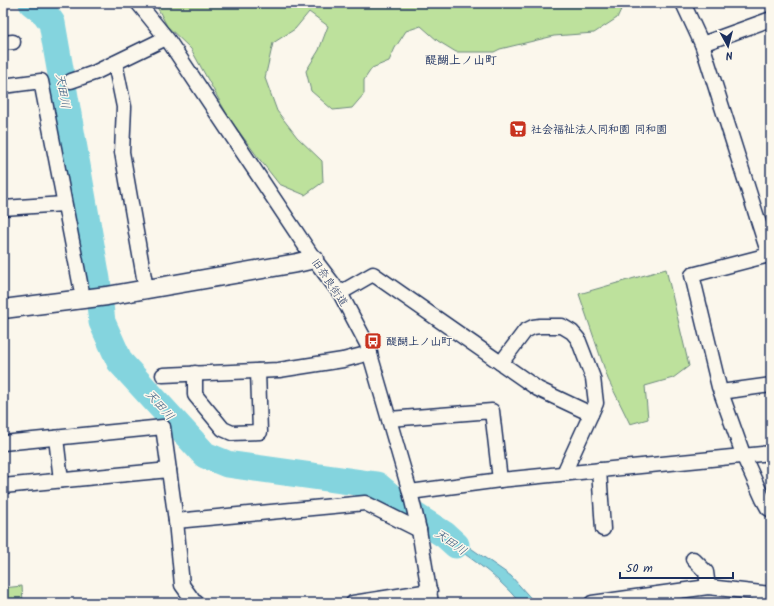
<svg xmlns="http://www.w3.org/2000/svg" width="774" height="606" viewBox="0 0 774 606" font-family="Kalam,'Klee One',sans-serif">
<rect width="100%" height="100%" fill="#fbf7ec"/>
<filter id="ink" filterUnits="userSpaceOnUse"><feTurbulence type="fractalNoise" baseFrequency=".025" numOctaves="2"/><feDisplacementMap in="SourceGraphic" scale="8" xChannelSelector="R" yChannelSelector="G"/><feConvolveMatrix kernelMatrix="1 2 1 2 8 2 1 2 1" color-interpolation-filters="sRGB"/></filter>
<g filter="url(#ink)">
<!-- green -->
<g fill="#bde19c" stroke="#6c887d">
<path d="M155,3H624L617,18L594,33L554,36L500,49L494,52H456L438,41L421,26L406,31L395,48L389,61L372,68L364,80V94L352,108L333,110L311,91L306,71L319,50L328,26L309,12L295,29L273,43L265,78L277,111L297,137L322,161L323,182L305,195L279,184L257,156L229,118L191,49L167,26Z"/>
<path d="M666,269L689,366L673,378L645,386L648,419L630,424L608,379L579,294Z"/>
<path d="M22,586L23,603H3V588Z"/>
</g>
<!-- water -->
<path fill="#84d4de" stroke="#5a92ab" d="M426,517L511,576L535,603H520C495,572 460,551 427,528Z"/>
<g fill="none" stroke-linecap="round" stroke-linejoin="round">
<!-- river -->
<path stroke="#84d4de" stroke-width="27" d="M32,3L45,13L52,23L97,279L102,322L120,362L205,455L227,464L377,485L409,512L445,535L456,545"/>
<!-- minor casing -->
<g stroke="#1b2f5e" stroke-width="17">
<g id="minor">
<path d="M138,3L168,40L314,259L340,293L367,344L410,492L419,530L431,603"/>
<path d="M683,3L702,44"/>
<path d="M771,19L702,44L769,255L692,275L719,387L744,457L763,499L768,508L771,510"/>
<path d="M3,43L13,42"/>
<path d="M115,63L124,107L122,152L146,289"/>
<path d="M71,81L94,73L166,38"/>
<path d="M3,86L41,81L83,298"/>
<path d="M3,208L64,204"/>
<path d="M340,293L373,274L538,389L591,414L564,473"/>
<path d="M501,363L525,331L533,327L540,326H562L572,332L578,339L593,378L596,403L591,414"/>
<path d="M195,373V395L223,429L232,433L260,432L258,371"/>
<path d="M163,375L279,370L343,360L370,353"/>
<path d="M721,392L771,385"/>
<path d="M389,419L492,411L500,480"/>
<path d="M56,438L61,480"/>
<path d="M3,443L163,427L176,521L182,585L195,603H197"/>
<path d="M599,470L603,529"/>
<path d="M3,486L169,470"/>
<path d="M410,492L500,480L771,453"/>
<path d="M176,521L365,503L419,530"/>
<path d="M693,559L706,572L708,587"/>
<path d="M353,603L430,591"/>
<path d="M592,603L708,587L771,594"/>
</g>
</g>
<!-- tertiary casing -->
<g stroke="#1b2f5e" stroke-width="21">
<path id="tertiary" d="M3,309L107,296L297,263L314,259"/>
</g>
<!-- minor -->
<use href="#minor" stroke="#fbf7ec" stroke-width="14"/>
<!-- tertiary -->
<use href="#tertiary" stroke="#fbf7ec" stroke-width="18"/>
</g>
</g>
<!-- icons -->
<defs>
<g id="supermarket-square" transform="scale(0.9)"><rect x="-9" y="-9" width="18" height="18" rx="4" fill="#c8321e" stroke="#fbf7ec"/><path d="M-6-5.5h2.5l.6 2H6L4.5 2H-2.5L-4.4-4H-6ZM-1.5 3.2a1.3 1.3 0 1 0 .1 0ZM3 3.2a1.3 1.3 0 1 0 .1 0Z" fill="#fff"/></g>
<g id="bus-square" transform="scale(0.9)"><rect x="-9" y="-9" width="18" height="18" rx="4" fill="#c8321e" stroke="#fbf7ec"/><path d="M-5-6H5V4H4V6H2V4H-2V6H-4V4H-5ZM-3.5-4V0h7V-4ZM-3.5 1.2v1.5H-2V1.2ZM2 1.2v1.5H3.5V1.2Z" fill="#fff"/></g>
</defs>
<g fill-rule="evenodd">
<use href="#supermarket-square" x="518" y="129"/>
<use href="#bus-square" x="373" y="341"/>
</g>
<g text-anchor="middle" stroke-width="3" stroke-linejoin="round" paint-order="stroke">
<!-- poi labels -->
<g font-size="11" font-weight="bold" fill="#1b2f5e" stroke="#fbf7ec" text-anchor="start">
<text x="531" y="133">社会福祉法人同和園 同和園</text>
<text x="386" y="345">醍醐上ノ山町</text>
</g>
<!-- street labels -->
<g font-size="11" fill="#1b2f5e" stroke="#fbf7ec">
<text transform="translate(330 282) rotate(56)" y="4">旧奈良街道</text>
</g>
<!-- neighbourhood labels -->
<g font-size="12" font-weight="bold" fill="#1b2f5e" stroke="#fbf7ec">
<text x="461" y="64">醍醐上ノ山町</text>
</g>
<!-- water labels -->
<g font-size="12" font-style="italic" fill="#35587e" stroke="#fbf7ec">
<text transform="translate(63 91) rotate(80)" y="4">天田川</text>
<text transform="translate(160 405) rotate(48)" y="4">天田川</text>
<text transform="translate(451 542) rotate(35)" y="4">天田川</text>
</g>
</g>
<!-- margin -->
<rect width="774" height="606" fill="none" stroke="#fbf7ec" stroke-width="16"/>
<rect x="8" y="8" width="758" height="590" fill="none" stroke="#1b2f5e" stroke-width="1.5" filter="url(#ink)"/>
<!-- north arrow -->
<g transform="translate(728 46) rotate(173)" stroke="#fbf7ec" stroke-width="3" paint-order="stroke">
<path d="M0-3L7 15L0 10L-7 15Z" fill="#1b2f5e"/>
<text y="-6" font-size="11" font-weight="bold" text-anchor="middle" fill="#1b2f5e">N</text>
</g>
<!-- scale -->
<path d="M620 572v6h113v-6" fill="none" stroke="#1b2f5e" stroke-width="2"/>
<text x="626" y="572" font-size="12" fill="#1b2f5e" stroke="#fbf7ec" stroke-width="3" paint-order="stroke">50 m</text>
</svg>
